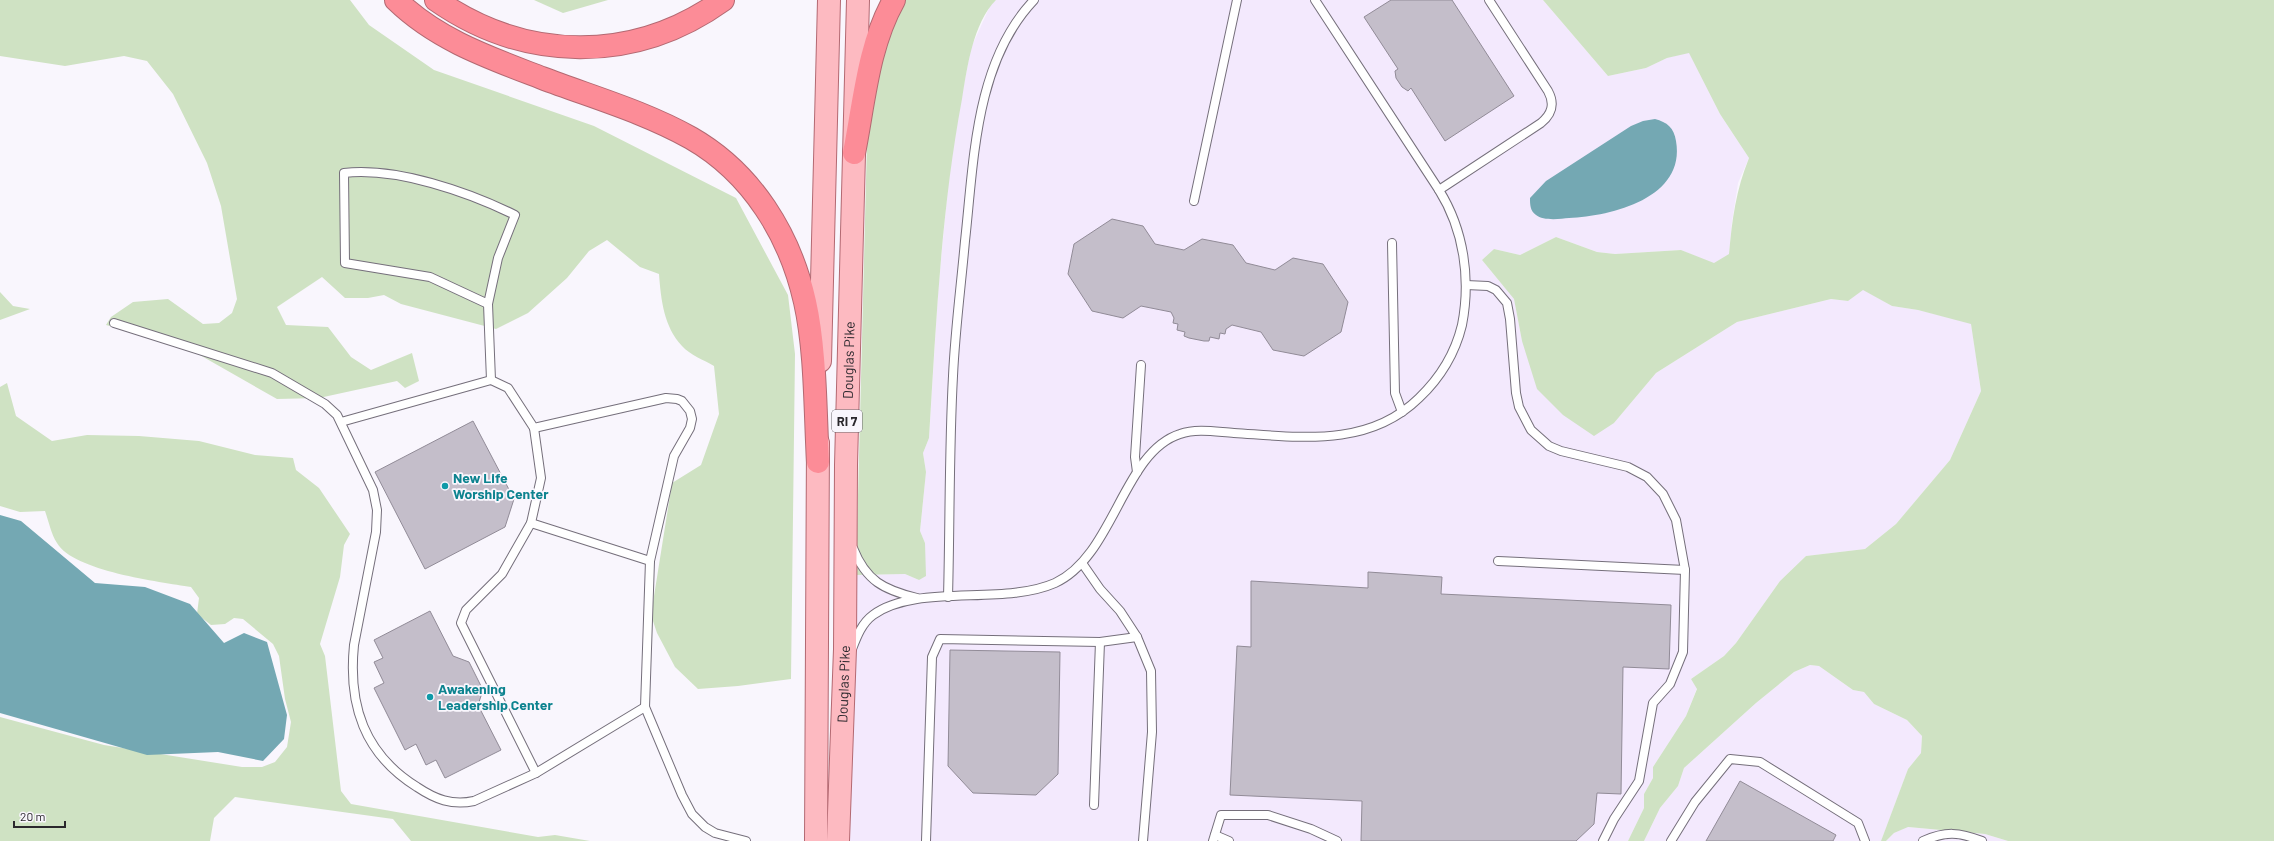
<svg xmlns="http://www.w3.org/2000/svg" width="2274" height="841" viewBox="0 0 2274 841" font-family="Barlow,sans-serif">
<rect width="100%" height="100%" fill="#f9f6fd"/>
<!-- built -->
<g fill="#f3e9fd">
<path d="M996,0H1543L1608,76L1646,68L1667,58L1689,52L1720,114L1749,158L1738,183L1732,222L1729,255L1714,264L1681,250L1615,254L1597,252L1556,237L1520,255L1494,249L1482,260L1514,299L1522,341L1614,423L1656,373L1737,322L1831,299L1848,301L1863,289L1892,306L1918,310L1971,323L1981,391L1950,460L1896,524L1865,549L1806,556L1780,581L1736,643L1724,656L1691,679L1697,688L1686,716L1653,767V778L1644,794V808L1628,841H830L852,575L905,574L919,580L925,543L920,532L926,472L923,453L929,438L938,293L951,153L971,48L990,6Z"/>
<path d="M1810,665L1819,666L1853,690L1864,692L1874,704L1907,720L1922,736L1921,753L1908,769L1881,841H1644L1660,808L1678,786L1684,768L1756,703L1794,672Z"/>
<path d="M1907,827L1985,834L2008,841H1886L1894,833Z"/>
</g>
<!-- green -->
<g fill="#cfe2c3">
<path d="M0,0H350L369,25L434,70L594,126L736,198L788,295L795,354L791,679L738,686L698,689L675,667L657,633L651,615L672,483L701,465L719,414L714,366C704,360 690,355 682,346C664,327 661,300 659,274L640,267L607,240L589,251L567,278L528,313L496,329L401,304L384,295L368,298H345L322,277L277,307L286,325L328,327L351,357L371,370L412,353L419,381L405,388L397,381L319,398L277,399L184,346L106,325L111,317L133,302L168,299L203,324L219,323L232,313L237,299L221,206L207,163L173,94L147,61L124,56L65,66L0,56Z"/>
<path d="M534,0H608L563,13Z"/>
<path d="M898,0H996C973,23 967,68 962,99C941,211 936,324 929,438L923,453L926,472L920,531L925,543L926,576L919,580L905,574L856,575L868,102Z"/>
<path d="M1543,0H2274V841H2008L1985,834L1908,827L1894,833L1886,841H1881L1908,769L1921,753L1922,736L1907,720L1874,704L1864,692L1853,690L1819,666L1810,665L1794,672L1756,703L1684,768L1678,786L1660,808L1644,841H1628L1644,808V794L1653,778V767L1686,716L1697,689L1691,679L1724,656L1736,643L1780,581L1806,556L1865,549L1896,524L1950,460L1981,391L1971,324L1918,310L1892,306L1863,290L1848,301L1831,299L1737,322L1656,373L1614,423L1594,436L1563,415L1537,389L1522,341L1514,299L1482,260L1494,249L1520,255L1556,237L1597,252L1615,254L1681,250L1714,263L1729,254C1732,219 1736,190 1749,158L1720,114L1689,53L1667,58L1646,68L1608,76Z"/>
<path d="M0,292L13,306L30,309L0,320Z"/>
<path d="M7,383L16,416L52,441L87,435L139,436L199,441L255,455L293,458L296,470L319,488L350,534L344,545L340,577L320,644L325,656L341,791L351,804L538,837L555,835L590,841H411L393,819L235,797L214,818L210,841H0V717L104,745L242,767H262L275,762L287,747L291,722L285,699L279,656L273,644L243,619L234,618L225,624L211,625L197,614L199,598L191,587C160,582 73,571 57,543C51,534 49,522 45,511L20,512L0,506V387Z"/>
</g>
<!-- water -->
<g fill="#74a8b3">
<path d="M1655,119C1667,122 1674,128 1676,141C1686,198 1612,216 1569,218C1560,219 1543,221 1536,215C1530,211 1530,204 1530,198L1546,181L1631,126L1643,121Z"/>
<path d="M0,515L21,521L95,583L145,587L190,604L224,643L244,633L267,642L287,715L284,739L263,761L218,752L147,755L0,713Z"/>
</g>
<!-- building -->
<g fill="#c4beca" stroke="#918b97">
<path d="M1391,0H1452L1514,96L1445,141L1411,88L1408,91L1402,87L1396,78L1395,71L1398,69L1364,17Z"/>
<path d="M1112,219L1143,226L1155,244L1184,250L1202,239L1233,245L1246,263L1275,270L1293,258L1323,264L1348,302L1341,332L1304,356L1273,350L1261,332L1232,325L1226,329L1225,334L1220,333L1219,339L1210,337L1209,341H1204L1189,338L1184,336L1185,332L1177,330L1178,324L1173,323L1174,318L1171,312L1141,306L1123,318L1092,311L1068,274L1074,244Z"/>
<path d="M473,421L514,499L505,527L425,569L375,472Z"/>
<path d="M1368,572L1442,577L1441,594L1671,605L1669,669L1623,667L1621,794L1597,793L1594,824L1576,841H1361L1362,801L1230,795L1237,646L1251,647V581L1368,588Z"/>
<path d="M430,611L453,656L469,662L483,690L478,705L501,750L445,778L436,760L426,765L416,744L405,750L374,688L384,683L374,662L383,658L374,640Z"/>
<path d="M950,650L1060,652L1058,774L1036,795L973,793L948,766Z"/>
<path d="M1740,781L1836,835L1833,841H1706Z"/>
</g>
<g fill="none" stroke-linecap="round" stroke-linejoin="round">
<!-- service casing -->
<g stroke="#756f7b" stroke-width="10">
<g id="service">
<path d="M1439,190L1541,123C1552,114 1555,104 1548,91L1489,0"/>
<path d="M1194,201L1237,0"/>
<path d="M1392,243L1395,393L1402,412"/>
<path d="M1466,285L1488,286L1496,290L1507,303L1510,319L1516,393L1519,407L1531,430L1549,446L1561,451L1628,467L1647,477L1663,494L1676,520L1685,570L1683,652L1670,684L1653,703L1639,781L1614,819L1603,841"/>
<path d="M488,304L498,258L515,215C468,192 397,167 344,173L345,263L430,277L488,304L491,380"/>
<path d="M114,323L272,373L325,404L337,415L373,490L377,510L376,532L354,645C348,705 364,754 417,787C435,799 452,806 474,801L536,773L645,707"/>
<path d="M341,422L491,380L508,388L534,428L666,398L677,399L682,401L690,411L692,419L690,428L674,456L650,561L645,707L682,795L692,814L705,827L715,833L746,841"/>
<path d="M534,428L541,478L531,523L502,574L466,610L461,623L536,773"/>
<path d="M1137,472L1135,457L1141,365"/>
<path d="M531,523L650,561"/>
<path d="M853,548C866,581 884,590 917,598"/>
<path d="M1498,561L1685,570"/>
<path d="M1082,563L1100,589L1120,611L1137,637L1151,671L1152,732L1143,841"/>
<path d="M948,597C950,523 949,449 953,376C955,331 961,286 965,241C974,160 975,62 1034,0"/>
<path d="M852,649C857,636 862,623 873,615C917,583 1003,606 1055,583C1114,556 1123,452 1180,434C1197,428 1217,432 1234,433C1299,437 1368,448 1419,398C1440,378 1455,354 1462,325C1471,279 1464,230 1439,190L1315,0"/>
<path d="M1094,805L1100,642"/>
<path d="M1215,835L1229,841"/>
<path d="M926,841L932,657L940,639L1100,642L1137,637"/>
<path d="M1213,841L1221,815H1268L1311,829L1337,841"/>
<path d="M1671,841L1695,802L1730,759L1760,762L1858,823L1865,841"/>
<path d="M1923,841C1946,831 1959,832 1982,841"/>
</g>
</g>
<!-- primary casing -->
<g stroke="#b36972" stroke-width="24">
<g id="primary">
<path d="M820,361L829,0"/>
<path d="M816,841L818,443"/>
<path id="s1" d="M838,841L845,649L846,465L858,0"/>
</g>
</g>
<!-- motorway casing -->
<g stroke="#b36972" stroke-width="24">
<g id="motorway">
<path d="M396,0C437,40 490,58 542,78C592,97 645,112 691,138C752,173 790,235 805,302C816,351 815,411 818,462"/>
<path d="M436,0C525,62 634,64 723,0"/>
<path d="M854,153C864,103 868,46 894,0"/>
</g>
</g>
<!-- service -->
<use href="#service" stroke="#fff" stroke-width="8"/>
<!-- primary -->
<use href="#primary" stroke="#fdbac1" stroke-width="22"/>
<!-- motorway -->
<use href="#motorway" stroke="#fc8c97" stroke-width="22"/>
</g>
<!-- markers -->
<g fill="#0f9aa8" stroke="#f9f6fd" stroke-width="1.5">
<circle cx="445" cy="486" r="4"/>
<circle cx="430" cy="697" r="4"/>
</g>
<g text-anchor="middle" stroke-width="3.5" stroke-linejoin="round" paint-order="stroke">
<!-- shield labels -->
<rect fill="#f9f6fd" stroke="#69666b" stroke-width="1" x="832" y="410" width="30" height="22" rx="3"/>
<g font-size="13" font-weight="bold" fill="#2b282d">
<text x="847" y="426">RI 7</text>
</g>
<!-- street labels -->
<g font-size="14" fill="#2b282d" stroke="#f9f6fd">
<text dy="5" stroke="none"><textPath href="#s1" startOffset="481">Douglas Pike</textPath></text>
<text dy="5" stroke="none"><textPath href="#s1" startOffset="157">Douglas Pike</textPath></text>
</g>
<!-- culture labels -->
<g font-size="14" font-weight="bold" fill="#0d838f" stroke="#f9f6fd" text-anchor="start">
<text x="453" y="483">New Life<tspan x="453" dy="16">Worship Center</tspan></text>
<text x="438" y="694">Awakening<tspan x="438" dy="16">Leadership Center</tspan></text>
</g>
</g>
<!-- scale -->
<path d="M14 821v6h51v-6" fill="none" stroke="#2b282d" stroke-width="2"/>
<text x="20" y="821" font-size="12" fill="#2b282d" stroke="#f9f6fd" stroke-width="3" paint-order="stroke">20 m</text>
</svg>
